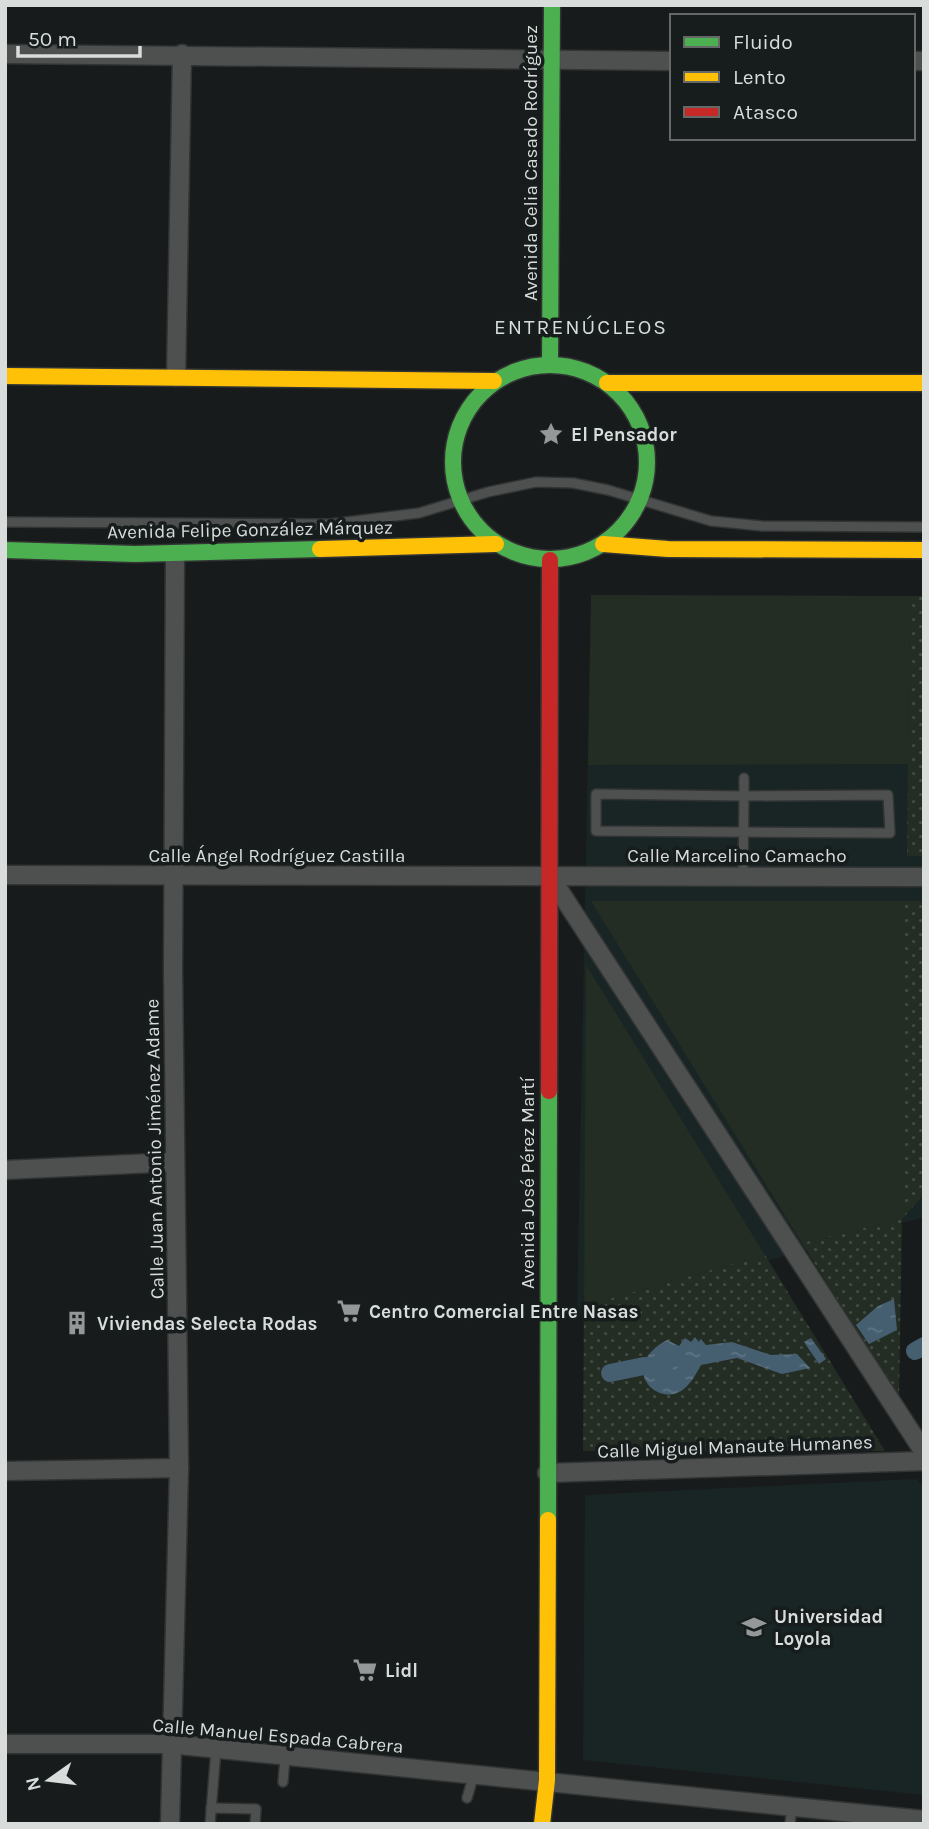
<svg xmlns="http://www.w3.org/2000/svg" width="929" height="1829" viewBox="0 0 929 1829" font-family="Karla,sans-serif">
<defs>
<pattern id="park-dots" width="8" height="8" patternUnits="userSpaceOnUse" patternTransform="scale(1.75)"><rect width="8" height="8" fill="#232d23"/><path d="M2 2h.1M6 6h.1" fill="none" stroke="#424b42" stroke-width="1.8" stroke-linecap="round"/></pattern>
<pattern id="water-ripples" width="26" height="14" patternUnits="userSpaceOnUse" patternTransform="scale(1.75)"><rect width="26" height="14" fill="#465f70"/><path d="M2 4q2-2 4 0t4 0M15 11q2-2 4 0t4 0" fill="none" stroke="#607584"/></pattern>
</defs>
<rect width="100%" height="100%" fill="#181b1b"/>
<!-- built -->
<g fill="#192524">
<path d="M591,595L924,596V1217L577,1314Z"/>
<path d="M917,1479L924,1488V1795L583,1760L585,1495Z"/>
</g>
<!-- grass -->
<g fill="#232d23">
<path d="M591,595L910,596L908,764L588,765Z"/>
<path d="M591,901H902V1219L802,1243Z"/>
<path d="M586,965L765,1255L584,1306Z"/>
</g>
<!-- park -->
<g fill="url(#park-dots)">
<path d="M910,596H924V856H907Z"/>
<path d="M902,901H924V1194L902,1219L899,1398L802,1243L902,1219Z"/>
<path d="M765,1255L885,1451H583L584,1306Z"/>
</g>
<!-- water -->
<g fill="url(#water-ripples)">
<path d="M894,1299L897,1330L869,1344L856,1325L878,1306Z"/>
<path d="M695,1337L698,1342L701,1339L706,1345L732,1342L771,1355L797,1354L810,1368L782,1374L737,1358L701,1365C697,1372 692,1382 685,1388C660,1411 615,1368 667,1340L679,1346L685,1338L691,1342Z"/>
<path d="M811,1338L826,1359L819,1364L804,1342Z"/>
</g>
<g fill="none" stroke-linecap="round" stroke-linejoin="round">
<!-- canal -->
<g stroke="#465f70" stroke-width="18">
<path d="M915,1351L924,1346"/>
<path d="M610,1373L644,1366L664,1367"/>
</g>
<!-- lane casing -->
<g stroke="#323434" stroke-width="12">
<g id="lane">
<path d="M5,522L330,524L419,513L488,492L536,482L573,483L608,490L711,521L762,526L924,527"/>
<path d="M743,876L744,796L596,794V831L890,833L888,795L744,796V778"/>
<path d="M283,1782L285,1758"/>
<path d="M467,1798L474,1774"/>
<path d="M211,1808L256,1809L255,1824"/>
<path d="M210,1824L216,1750"/>
<path d="M790,1824L792,1806"/>
</g>
</g>
<!-- street casing -->
<g stroke="#323434" stroke-width="21">
<g id="street">
<path d="M5,54L672,61"/>
<path d="M913,61H924"/>
<path d="M176,377L182,54"/>
<path d="M5,875L924,877"/>
<path d="M549,875L924,1452"/>
<path d="M5,1170L175,1162"/>
<path d="M5,1471L179,1468"/>
<path d="M547,1473L924,1461"/>
<path d="M5,1744H170L924,1820"/>
<path d="M170,1824L179,1468L173,970L175,554"/>
</g>
</g>
<!-- fast casing -->
<g stroke="#323434" stroke-width="19">
<g id="fast">
<path d="M550,364L552,5"/>
<circle cx="550" cy="462" r="97"/>
<path d="M5,550L135,554L320,549"/>
<path d="M548,1520L549,1091"/>
</g>
</g>
<!-- slow casing -->
<g stroke="#323434" stroke-width="19">
<g id="slow">
<path d="M5,376L494,381"/>
<path d="M607,383H924"/>
<path d="M603,544L668,549L924,550"/>
<path d="M320,549L496,544"/>
<path d="M542,1824L547,1780L548,1520"/>
</g>
</g>
<!-- jam casing -->
<g stroke="#323434" stroke-width="19">
<path id="jam" d="M549,1091L550,560"/>
</g>
<!-- lane -->
<use href="#lane" stroke="#4d504f" stroke-width="9"/>
<!-- street -->
<use href="#street" stroke="#4d504f" stroke-width="18"/>
<!-- fast -->
<use href="#fast" stroke="#4caf50" stroke-width="16"/>
<!-- slow -->
<use href="#slow" stroke="#ffc107" stroke-width="16"/>
<!-- jam -->
<use href="#jam" stroke="#c62828" stroke-width="16"/>
</g>
<!-- icons -->
<defs>
<g id="sight-bare" transform="scale(1.89)"><path d="M0-6L1.8-2.2L6-1.7L2.9 1.2L3.7 5.4L0 3.3L-3.7 5.4L-2.9 1.2L-6-1.7L-1.8-2.2Z" fill="#959898" stroke="#171c1c" stroke-width="2.5" paint-order="stroke"/></g>
<g id="supermarket-bare" transform="scale(1.89)"><path d="M-6-5.5h2.5l.6 2H6L4.5 2H-2.5L-4.4-4H-6ZM-1.5 3.2a1.3 1.3 0 1 0 .1 0ZM3 3.2a1.3 1.3 0 1 0 .1 0Z" fill="#959898" stroke="#171c1c" stroke-width="2.5" paint-order="stroke"/></g>
<g id="building-bare" transform="scale(1.89)"><path d="M-4-6H4V6H1V3H-1V6H-4ZM-2.5-4.3h1.7v1.8h-1.7ZM.8-4.3h1.7v1.8H.8ZM-2.5-1h1.7V.8h-1.7ZM.8-1h1.7V.8H.8Z" fill="#959898" stroke="#171c1c" stroke-width="2.5" paint-order="stroke"/></g>
<g id="university-bare" transform="scale(1.89)"><path d="M0-5L7-2L0 1L-7-2ZM-4 1L0 2.5L4 1V4Q0 6-4 4Z" fill="#959898" stroke="#171c1c" stroke-width="2.5" paint-order="stroke"/></g>
</defs>
<g fill-rule="evenodd">
<use href="#sight-bare" x="551" y="434"/>
<use href="#supermarket-bare" x="349" y="1311"/>
<use href="#building-bare" x="77" y="1323"/>
<use href="#university-bare" x="754" y="1627"/>
<use href="#supermarket-bare" x="365" y="1670"/>
</g>
<g text-anchor="middle" stroke-width="7" stroke-linejoin="round" paint-order="stroke">
<!-- street labels -->
<g font-size="19" fill="#d8dcdb" stroke="#171c1c">
<text transform="translate(530 163) rotate(-90)" y="7">Avenida Celia Casado Rodríguez</text>
<text transform="translate(250 529) rotate(-1)" y="7">Avenida Felipe González Márquez</text>
<text x="277" y="862">Calle Ángel Rodríguez Castilla</text>
<text x="737" y="862">Calle Marcelino Camacho</text>
<text transform="translate(154 1149) rotate(-91)" y="7">Calle Juan Antonio Jiménez Adame</text>
<text transform="translate(527 1183) rotate(-90)" y="7">Avenida José Pérez Martí</text>
<text transform="translate(735 1446) rotate(-2)" y="7">Calle Miguel Manaute Humanes</text>
<text transform="translate(278 1735) rotate(5)" y="7">Calle Manuel Espada Cabrera</text>
</g>
<!-- poi labels -->
<g font-size="19" font-weight="bold" fill="#d8dcdb" stroke="#171c1c" text-anchor="start">
<text x="571" y="441">El Pensador</text>
<text x="369" y="1318">Centro Comercial Entre Nasas</text>
<text x="97" y="1330">Viviendas Selecta Rodas</text>
<text x="774" y="1623">Universidad<tspan x="774" dy="22">Loyola</tspan></text>
<text x="385" y="1677">Lidl</text>
</g>
<!-- neighbourhood labels -->
<g font-size="21" letter-spacing="2" fill="#d6dddc" stroke="#171c1c">
<text x="581" y="334">ENTRENÚCLEOS</text>
</g>
</g>
<!-- border -->
<rect width="929" height="1829" fill="none" stroke="#d8dcdb" stroke-width="14"/>
<!-- legend -->
<rect x="670" y="14" width="245" height="126" fill="#171c1c" stroke="#646968" stroke-width="2"/>
<rect x="684" y="37" width="35" height="10" fill="#4caf50" stroke="#646968" stroke-width="2"/>
<text x="733" y="49" font-size="21" fill="#d8dcdb">Fluido</text>
<rect x="684" y="72" width="35" height="10" fill="#ffc107" stroke="#646968" stroke-width="2"/>
<text x="733" y="84" font-size="21" fill="#d8dcdb">Lento</text>
<rect x="684" y="107" width="35" height="10" fill="#c62828" stroke="#646968" stroke-width="2"/>
<text x="733" y="119" font-size="21" fill="#d8dcdb">Atasco</text>
<!-- north arrow -->
<g transform="translate(49 1780) rotate(256)" stroke="#171c1c" stroke-width="5" paint-order="stroke">
<path d="M0-5L12 26L0 18L-12 26Z" fill="#d8dcdb"/>
<text y="-10" font-size="19" font-weight="bold" text-anchor="middle" fill="#d8dcdb">N</text>
</g>
<!-- scale -->
<path d="M18 46v10h122v-10" fill="none" stroke="#d8dcdb" stroke-width="3.5"/>
<text x="28" y="46" font-size="21" fill="#d8dcdb" stroke="#171c1c" stroke-width="5" paint-order="stroke">50 m</text>
</svg>
